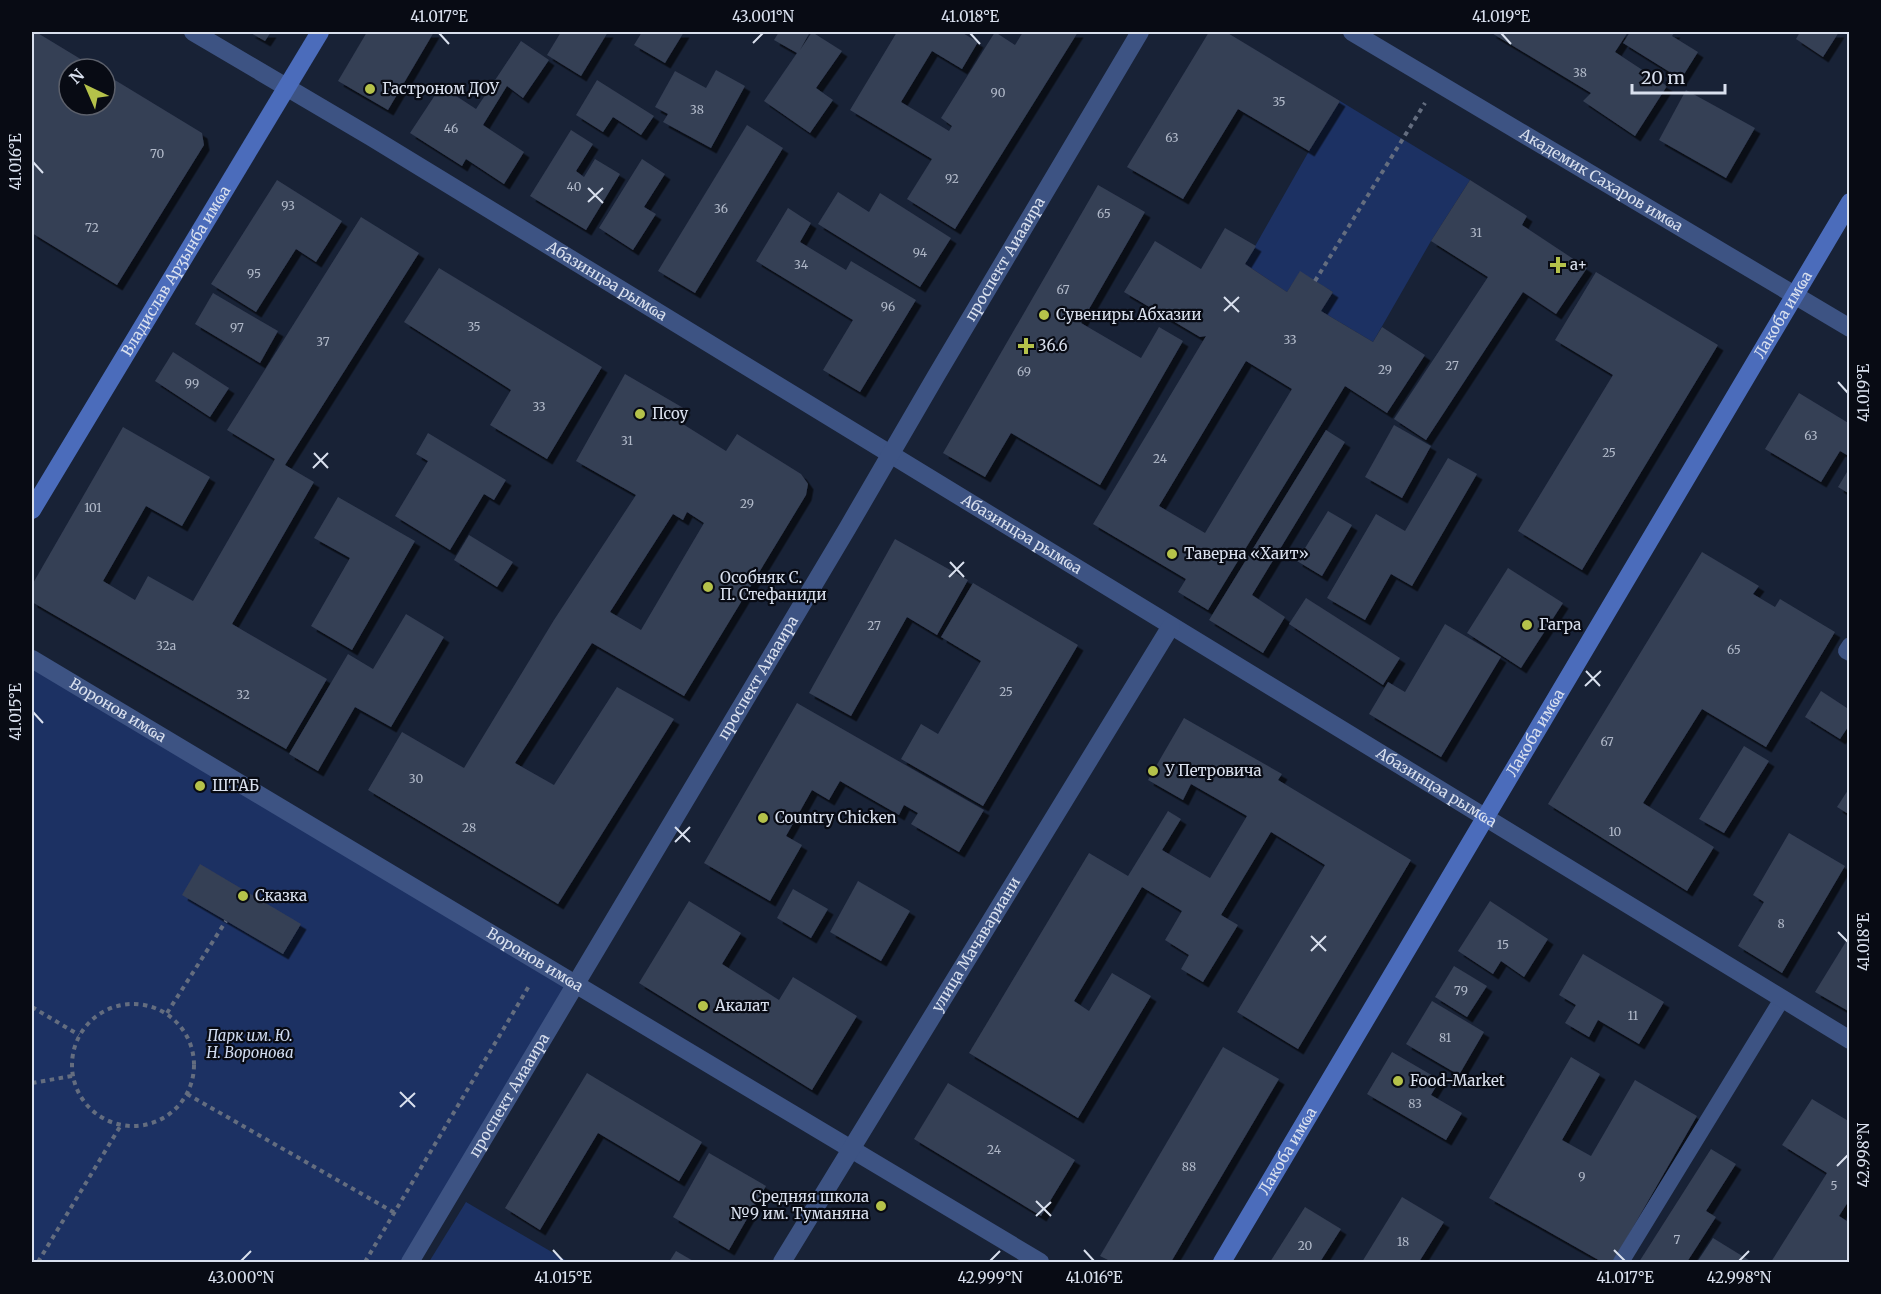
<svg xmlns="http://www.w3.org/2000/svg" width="1881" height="1294" viewBox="0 0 1881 1294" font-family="Merriweather,serif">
<defs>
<filter id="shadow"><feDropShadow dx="5.5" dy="5.5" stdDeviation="0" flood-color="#0009"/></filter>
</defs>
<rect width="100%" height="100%" fill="#182236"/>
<!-- green -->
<g fill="#1c3163">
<path d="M1340,101L1470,180L1431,241L1373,342L1321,311L1333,292L1300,272L1287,292L1245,264L1309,151Z"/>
<path d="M32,659L575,984L410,1262H32Z"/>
<path d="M466,1202L569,1262H429Z"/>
</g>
<!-- building -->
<g fill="#353f55" fill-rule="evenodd" filter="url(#shadow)">
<path d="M32,32H36L97,69H69V105H105V74L202,133L204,145L117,285L32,233Z"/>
<path d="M249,32H271L265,41Z"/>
<path d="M367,32H434L388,110L338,81Z"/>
<path d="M561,32H608L581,76L547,55Z"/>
<path d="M642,32H684L665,63L634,45Z"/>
<path d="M779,32H810L800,50L812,32L842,51L816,88L833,100L810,133L764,101L797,53L774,40Z"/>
<path d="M897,32H961L978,42L962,69L932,51L901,102L949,131L952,126L941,118L995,32L1015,45L1023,32H1078L955,229L907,199L932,159L850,110Z"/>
<path d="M1209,32H1226L1340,101L1309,151L1238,109L1183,199L1127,167Z"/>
<path d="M1490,32H1628L1615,52L1667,86L1635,136L1583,101L1591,93Z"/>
<path d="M1630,32H1675L1672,36L1698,52L1681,79L1623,43Z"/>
<path d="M1800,32H1839L1823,57L1796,39Z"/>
<path d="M521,41L549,60L523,98L507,86L483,125L524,152L504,184L466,159L462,166L410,133L441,86L476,109Z"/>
<path d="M716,70L745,86L711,148L663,122L668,114L655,107L675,71L706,88Z"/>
<path d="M597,80L654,116L641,135L613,117L603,132L576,115Z"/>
<path d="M1686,90L1755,128L1726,178L1659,140Z"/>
<path d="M747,125L783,148L695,293L658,271Z"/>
<path d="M571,130L593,144L576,171L584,177L595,159L620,174L586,230L530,196Z"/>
<path d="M642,159L665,174L644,207L656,214L633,250L599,228Z"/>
<path d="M277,180L342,221L316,262L296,249L256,312L211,284Z"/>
<path d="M1470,180L1527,216L1522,225L1587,268L1556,314L1523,292L1426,440L1394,419L1488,277L1431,241Z"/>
<path d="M1098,185L1145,212L1081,323L1141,358L1159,327L1183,341L1100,485L1011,433L985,477L943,453Z"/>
<path d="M838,192L869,212L880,193L951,238L920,287L818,224Z"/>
<path d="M788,208L811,223L800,242L846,270L851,261L916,300L860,392L823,370L853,320L756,261Z"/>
<path d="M361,217L419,253L285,465L314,482L232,624L327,679L286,749L32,602V585L123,427L210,477L182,526L146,506L103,581L135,600L148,576L193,601L275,459L227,430Z"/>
<path d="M1225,228L1256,246L1245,264L1287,292L1300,271L1333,292L1321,311L1373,342L1382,327L1425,355L1387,413L1345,386L1208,610L1178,592L1186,579L1093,524L1206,336L1200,337L1124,292L1155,241L1201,269ZM1246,361L1292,389L1205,533L1159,506Z"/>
<path d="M439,268L602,367L547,459L490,425L511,390L404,322Z"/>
<path d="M1596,272L1718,345L1582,570L1518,531L1613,375L1555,340Z"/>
<path d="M213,293L278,331L260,363L195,324Z"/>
<path d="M173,352L229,388L210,417L155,381Z"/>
<path d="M625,374L685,409L678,421L726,451L737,434L801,474L808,484L806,495L684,696L592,643L515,763L554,785L617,687L674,719L558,904L368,790L402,732L464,768L554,620L636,495L576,461ZM687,512L704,523L641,630L610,612L673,514L683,520Z"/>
<path d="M1799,393L1850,424V451L1847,455L1840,451L1821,482L1765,449Z"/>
<path d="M1394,425L1431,446L1402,498L1365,477Z"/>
<path d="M1326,430L1345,442L1252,595L1285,617L1263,653L1209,620Z"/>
<path d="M428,433L506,480L494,500L484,494L450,550L395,516L428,461L416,454Z"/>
<path d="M1448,458L1477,474L1412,586L1391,574L1365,620L1327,598L1376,514L1405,531Z"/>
<path d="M1850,467V494L1838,487Z"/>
<path d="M338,497L415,541L352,650L311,626L350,558L314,538Z"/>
<path d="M1328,511L1352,525L1322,576L1297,561Z"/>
<path d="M469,535L513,562L497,587L454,560Z"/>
<path d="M895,539L968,580L937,635L907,617L851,716L809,693Z"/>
<path d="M1702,552L1759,586L1753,594L1775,607L1780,599L1835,632L1766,747L1702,709L1643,803L1714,847L1687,891L1548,804Z"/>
<path d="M1508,568L1563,603L1521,668L1467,633Z"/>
<path d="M973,583L1078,645L983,806L901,759L921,724L938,734L981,661L941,637Z"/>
<path d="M1306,598L1400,658L1383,685L1289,624Z"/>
<path d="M406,614L444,637L391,727L355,707L318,771L289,754L348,654L373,669Z"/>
<path d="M1445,624L1501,657L1441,757L1369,714L1388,682L1405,692Z"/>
<path d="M1821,691L1850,710V724L1840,739L1805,717Z"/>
<path d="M797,703L984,810L959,852L911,824L918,813L904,805L899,815L840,781L829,800L812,790L786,836L802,845L770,901L704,863Z"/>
<path d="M1184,718L1282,774L1278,780L1411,860L1298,1049L1237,1012L1325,865L1271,832L1221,915L1238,925L1203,982L1181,969L1189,955L1165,940L1182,911L1142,887L1074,1001L1089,1011L1112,973L1151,996L1078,1118L969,1053L1089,853L1128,876L1168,811L1181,819L1162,850L1210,878L1247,816L1191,784L1183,800L1148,780Z"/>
<path d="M1744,746L1769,761L1724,833L1699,819Z"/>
<path d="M1850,787V815L1837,807Z"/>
<path d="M1789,833L1845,866L1782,973L1738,946L1764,902L1753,895Z"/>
<path d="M200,864L301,924L283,954L182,895Z"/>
<path d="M858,881L910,911L881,961L830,932Z"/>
<path d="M793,889L828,909L811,938L777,918Z"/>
<path d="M689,901L741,933L722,964L779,1000L793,977L857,1016L812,1090L639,983Z"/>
<path d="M1490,901L1548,939L1524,977L1501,961L1493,974L1458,951Z"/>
<path d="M1850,935V1012L1815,992Z"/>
<path d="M1583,954L1664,1002L1639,1044L1598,1020L1589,1037L1565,1023L1576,1005L1559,995Z"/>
<path d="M1454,966L1487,986L1467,1017L1435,997Z"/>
<path d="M1432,1001L1484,1032L1459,1075L1406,1044Z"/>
<path d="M1223,1047L1279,1079L1171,1262H1112L1100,1256Z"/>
<path d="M1392,1052L1440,1080L1431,1095L1462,1113L1446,1140L1367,1094Z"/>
<path d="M1571,1057L1600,1074L1562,1140L1591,1156L1635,1080L1697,1116L1613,1262H1602L1489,1198Z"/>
<path d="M587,1073L702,1142L679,1181L598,1133L540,1230L505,1208Z"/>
<path d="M948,1083L1075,1160L1041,1216L914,1139Z"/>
<path d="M1812,1099L1850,1122V1199L1839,1216L1850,1223V1262H1771L1827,1173L1782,1145Z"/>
<path d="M1711,1149L1736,1164L1706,1211L1716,1217L1687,1262H1639Z"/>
<path d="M709,1153L766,1186L729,1250L673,1217Z"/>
<path d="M1402,1197L1444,1222L1419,1262H1362Z"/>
<path d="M1305,1207L1341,1229L1320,1262H1270Z"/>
<path d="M1713,1238L1752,1262H1697Z"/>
<path d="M676,1251L695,1262H669Z"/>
</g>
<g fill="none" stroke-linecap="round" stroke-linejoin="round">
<!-- path -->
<g stroke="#646d7f" stroke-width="4" stroke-dasharray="4.5 4.5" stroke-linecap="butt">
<path d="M1315,281L1425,103"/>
<circle cx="133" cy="1065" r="61"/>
<path d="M32,1007L79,1035"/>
<path d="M167,1013L226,921"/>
<path d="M32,1083L72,1076"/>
<path d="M187,1094L395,1213"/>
<path d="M38,1262L121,1125"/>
<path d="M365,1262L529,986"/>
</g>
<!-- lane -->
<g stroke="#3d5383" stroke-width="16">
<path d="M1850,645L1846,651L1850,653"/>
<path d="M1621,1262L1782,999"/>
</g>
<!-- street -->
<g stroke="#3d5383" stroke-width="18">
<path id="s1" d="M193,32L371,137L1850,1040"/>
<path id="s2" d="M1352,32L1850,328"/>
<path id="s3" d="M32,659L1040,1262"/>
<path id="s4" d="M410,1262L847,529L936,376L1140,32"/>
<path id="s5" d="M782,1262L1171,626"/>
</g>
<!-- secondary -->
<g stroke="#4b6cbb" stroke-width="18">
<path id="s6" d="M32,510L320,32"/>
<path id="s7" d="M1222,1262L1850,202"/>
</g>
</g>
<!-- ticks -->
<path fill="none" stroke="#d9e0ee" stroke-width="2" d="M439,33L449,44M970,33L980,44M1501,33L1511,44M753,43L763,33M33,162L43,173M588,188L603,203M588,202L603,188M1224,297L1239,312M1224,311L1239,297M1838,382L1848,393M314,453L328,468M313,468L328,453M950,562L964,577M949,577L964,562M1586,671L1600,686M1585,686L1601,671M33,712L43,723M675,827L690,842M675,842L690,827M1838,932L1848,942M1311,936L1326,951M1311,951L1326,936M400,1092L415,1107M400,1107L415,1093M1837,1166L1848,1155M1036,1201L1051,1216M1036,1216L1051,1202M553,1250L563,1261M1084,1250L1094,1261M1614,1250L1625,1261M241,1261L251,1251M990,1261L1000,1251M1739,1261L1749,1251"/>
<!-- markers -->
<g fill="#b5c24a" stroke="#080b14" stroke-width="2">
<circle cx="370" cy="89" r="6"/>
<path d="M1555 256h6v6h6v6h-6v6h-6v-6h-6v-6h6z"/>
<circle cx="1044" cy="315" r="6"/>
<path d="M1023 337h6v6h6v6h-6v6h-6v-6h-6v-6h6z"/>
<circle cx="640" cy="414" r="6"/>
<circle cx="1172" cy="554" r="6"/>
<circle cx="708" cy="587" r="6"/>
<circle cx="1527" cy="625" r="6"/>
<circle cx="1153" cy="771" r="6"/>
<circle cx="200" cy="786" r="6"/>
<circle cx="763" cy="818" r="6"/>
<circle cx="243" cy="896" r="6"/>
<circle cx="703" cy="1006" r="6"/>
<circle cx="1398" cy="1081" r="6"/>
<circle cx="881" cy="1206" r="6"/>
</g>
<g text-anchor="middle" stroke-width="4.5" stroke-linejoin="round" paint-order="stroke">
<!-- number labels -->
<g font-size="12" fill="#b0b8c8">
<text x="1580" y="77">38</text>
<text x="998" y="97">90</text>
<text x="1279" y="106">35</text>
<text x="697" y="114">38</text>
<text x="451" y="133">46</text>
<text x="1172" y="142">63</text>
<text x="157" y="158">70</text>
<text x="952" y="183">92</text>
<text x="574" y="191">40</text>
<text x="288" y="210">93</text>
<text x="721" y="213">36</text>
<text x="1104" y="218">65</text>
<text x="92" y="232">72</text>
<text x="1476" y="237">31</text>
<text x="920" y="257">94</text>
<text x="801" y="269">34</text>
<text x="254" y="278">95</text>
<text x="1063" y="294">67</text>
<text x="888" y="311">96</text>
<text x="474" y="331">35</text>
<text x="237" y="332">97</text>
<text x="1290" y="344">33</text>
<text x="323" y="346">37</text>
<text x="1452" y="370">27</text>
<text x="1385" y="374">29</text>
<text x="1024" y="376">69</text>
<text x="192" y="388">99</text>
<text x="539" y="411">33</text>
<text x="1811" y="440">63</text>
<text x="627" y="445">31</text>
<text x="1609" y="457">25</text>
<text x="1160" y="463">24</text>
<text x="747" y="508">29</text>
<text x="93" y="512">101</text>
<text x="874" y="630">27</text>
<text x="166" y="650">32а</text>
<text x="1734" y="654">65</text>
<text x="1006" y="696">25</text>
<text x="243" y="699">32</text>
<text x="1607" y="746">67</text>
<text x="416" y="783">30</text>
<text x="469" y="832">28</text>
<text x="1615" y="836">10</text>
<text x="1781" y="928">8</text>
<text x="1503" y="949">15</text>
<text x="1461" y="995">79</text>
<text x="1633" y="1020">11</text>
<text x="1445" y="1042">81</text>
<text x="1415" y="1108">83</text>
<text x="994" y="1154">24</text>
<text x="1189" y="1171">88</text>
<text x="1582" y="1181">9</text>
<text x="1834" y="1190">5</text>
<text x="1677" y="1244">7</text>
<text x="1403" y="1246">18</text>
<text x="1305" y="1250">20</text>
</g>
<!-- poi labels -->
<g font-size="15" fill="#d9e0ee" stroke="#080b14" text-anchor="start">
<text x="382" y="94">Гастроном ДОУ</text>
<text x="1570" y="270">а+</text>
<text x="1056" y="320">Сувениры Абхазии</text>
<text x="1038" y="351">36.6</text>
<text x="652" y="419">Псоу</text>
<text x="1184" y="559">Таверна «Хаит»</text>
<text x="720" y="583">Особняк С.<tspan x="720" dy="17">П. Стефаниди</tspan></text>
<text x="1539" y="630">Гагра</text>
<text x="1165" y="776">У Петровича</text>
<text x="212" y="791">ШТАБ</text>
<text x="775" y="823">Country Chicken</text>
<text x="255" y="901">Сказка</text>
<text x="715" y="1011">Акалат</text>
<text x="1410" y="1086">Food-Market</text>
<text x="869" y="1202" text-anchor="end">Средняя школа<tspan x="869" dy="17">№9 им. Туманяна</tspan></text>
</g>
<!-- street labels -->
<g font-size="15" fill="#d9e0ee" stroke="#080b14">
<text dy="5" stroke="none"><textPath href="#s2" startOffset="290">Академик Сахаров имҩа</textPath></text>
<text dy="5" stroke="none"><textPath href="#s4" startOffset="1166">проспект Аиааира</textPath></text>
<text dy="5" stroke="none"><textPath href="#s6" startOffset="279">Владислав Арӡынба имҩа</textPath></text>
<text dy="5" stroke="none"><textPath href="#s1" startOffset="483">Абазинцәа рымҩа</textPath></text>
<text dy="5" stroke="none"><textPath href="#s7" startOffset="1101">Лакоба имҩа</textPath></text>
<text dy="5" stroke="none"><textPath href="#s1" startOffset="969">Абазинцәа рымҩа</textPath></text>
<text dy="5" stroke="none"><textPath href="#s4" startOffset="680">проспект Аиааира</textPath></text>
<text dy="5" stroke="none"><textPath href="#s3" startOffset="100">Воронов имҩа</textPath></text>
<text dy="5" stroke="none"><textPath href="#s7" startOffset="615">Лакоба имҩа</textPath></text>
<text dy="5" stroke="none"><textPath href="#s1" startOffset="1455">Абазинцәа рымҩа</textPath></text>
<text dy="5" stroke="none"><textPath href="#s5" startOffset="372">улица Мачавариани</textPath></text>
<text dy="5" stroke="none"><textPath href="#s3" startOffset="586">Воронов имҩа</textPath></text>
<text dy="5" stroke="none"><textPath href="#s4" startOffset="194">проспект Аиааира</textPath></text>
<text dy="5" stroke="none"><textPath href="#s7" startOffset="129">Лакоба имҩа</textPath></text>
</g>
<!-- park labels -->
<g font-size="15" font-style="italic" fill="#d0dbf0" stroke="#080b14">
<text x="250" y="1041">Парк им. Ю.<tspan x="250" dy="17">Н. Воронова</tspan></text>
</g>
</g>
<!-- border -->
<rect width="1881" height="1294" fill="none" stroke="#080b14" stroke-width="66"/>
<!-- north arrow -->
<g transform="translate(87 87) rotate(316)"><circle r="28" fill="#080b14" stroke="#5c606b" stroke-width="1.5"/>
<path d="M0-4.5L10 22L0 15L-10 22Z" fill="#b5c24a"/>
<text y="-9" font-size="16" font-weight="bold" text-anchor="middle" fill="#d9e0ee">N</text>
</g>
<!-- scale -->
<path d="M1632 84v9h93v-9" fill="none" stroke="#d9e0ee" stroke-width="3"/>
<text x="1641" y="84" font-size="18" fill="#d9e0ee" stroke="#080b14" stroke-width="4.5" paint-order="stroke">20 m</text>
<rect x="33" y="33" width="1815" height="1228" fill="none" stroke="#d9e0ee" stroke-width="2"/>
<g font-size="15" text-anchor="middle" fill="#d9e0ee">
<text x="439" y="22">41.017°E</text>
<text x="763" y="22">43.001°N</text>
<text x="970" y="22">41.018°E</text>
<text x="1501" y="22">41.019°E</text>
<text transform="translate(16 162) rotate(-90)" y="5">41.016°E</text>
<text transform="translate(1864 393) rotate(-90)" y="5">41.019°E</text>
<text transform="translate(16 712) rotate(-90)" y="5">41.015°E</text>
<text transform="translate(1864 942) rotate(-90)" y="5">41.018°E</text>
<text transform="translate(1864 1155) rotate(-90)" y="5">42.998°N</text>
<text x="241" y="1283">43.000°N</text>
<text x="563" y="1283">41.015°E</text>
<text x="990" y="1283">42.999°N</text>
<text x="1094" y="1283">41.016°E</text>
<text x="1625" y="1283">41.017°E</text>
<text x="1739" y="1283">42.998°N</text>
</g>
</svg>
